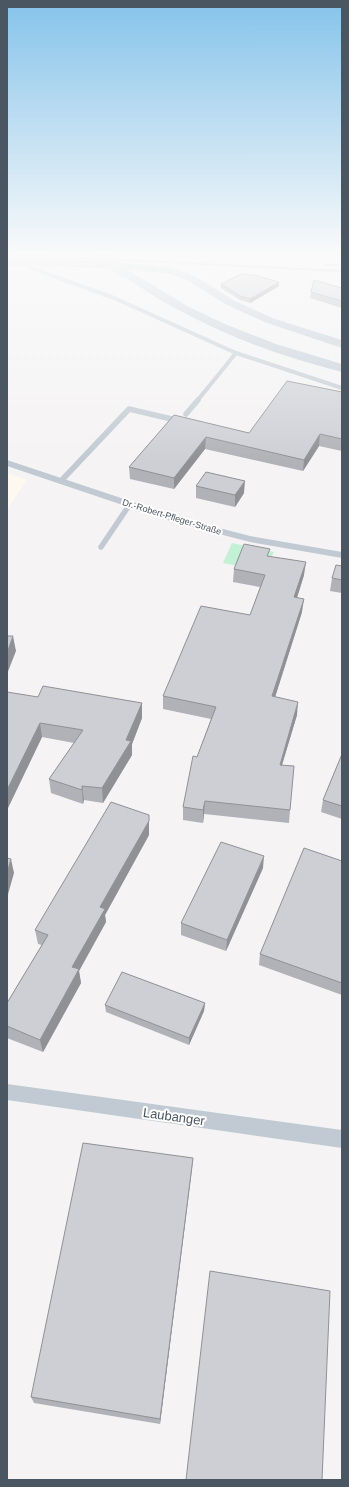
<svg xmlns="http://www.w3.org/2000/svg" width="349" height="1487" viewBox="0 0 349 1487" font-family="Helvetica,sans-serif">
<rect width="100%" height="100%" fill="#f5f3f3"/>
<!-- commercial -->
<path fill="#fdf9ef" d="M7,473L27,480L7,509Z"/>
<!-- green -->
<g fill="#c3f1d5">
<path d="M231,254H342V257Z"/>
<path d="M232,543L274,552L269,562L240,566L223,563Z"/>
</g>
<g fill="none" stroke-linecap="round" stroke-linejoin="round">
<!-- path -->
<g stroke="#7ad0a6" stroke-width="1.5" stroke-dasharray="2 1" stroke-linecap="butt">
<path d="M184,254L221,257L342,258"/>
<path d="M291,254L301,257"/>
</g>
<!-- lane-far1 -->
<g stroke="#c1cad2" stroke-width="4">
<path d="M29,262V266L31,268L112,297L236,353L342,388"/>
<path d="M197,401L236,353"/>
</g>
<!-- lane -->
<g stroke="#c1cad2" stroke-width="5.5">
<path d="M186,414L198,400"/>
<path d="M61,481L129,409L180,421"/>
<path d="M101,547L130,504"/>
</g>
<!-- street -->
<g fill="#c1cad2" fill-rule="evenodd">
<path d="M7,460L181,518L250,536L342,552V558L250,542L173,522L7,466Z"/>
<path d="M7,1084L342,1130V1148L7,1100Z"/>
</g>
<!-- secondary -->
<path fill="#c1cbd6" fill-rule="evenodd" d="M7,259L90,261L154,265L173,268L195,276L235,301L275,319L342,340V348L267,323L227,305L187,280L171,274L126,269L187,306L225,324L276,344L342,364V372C289,359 236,340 188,315C164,303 142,289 120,274L119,272L123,269L7,265Z"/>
<!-- rail -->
<g stroke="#b5b8bd" stroke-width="2">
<path d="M7,254L342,271"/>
<path d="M326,265H342"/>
</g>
<!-- secondary-bridge -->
<path stroke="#c1cbd6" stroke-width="12" d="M102,254L124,272"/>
</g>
<!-- wall -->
<g fill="#b0b2b7">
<path d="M221,284L279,286L250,303L240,300L221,288Z"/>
<path d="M342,288V308L310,298L311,292Z"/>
<path d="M342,392V451L319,446L303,471L205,449L174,489L130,479L129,467L174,415L249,433Z"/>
<path d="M196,486L244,493L235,507L196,498Z"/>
<path d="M269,556L304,575L297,598L302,612L275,697L297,715L282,765L290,810L289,823L204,814L203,823L183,820V807L197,757L211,719L163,709V696L250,615L260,587L233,582L234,569Z"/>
<path d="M342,566V593L330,591L332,578Z"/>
<path d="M38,697L142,703V718L132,744V755L103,803L84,800L83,804L51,793L49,779L74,743L42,737L7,810Z"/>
<path d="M342,754V819L321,812L323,800Z"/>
<path d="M149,835L105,915L106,922L79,971L81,983L43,1052L7,1038V1003L42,945L38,944L35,930Z"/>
<path d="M342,861V995L259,965L260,954Z"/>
<path d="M263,868L226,951L181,935V923Z"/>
<path d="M205,1003L204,1011L189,1045L106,1012L105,1005Z"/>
<path d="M193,1158L192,1168L160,1424L34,1403L31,1397Z"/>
</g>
<!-- shaded-wall -->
<g fill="#909195">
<path d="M279,282V286L250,303V299Z"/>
<path d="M320,434L319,446L303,471L304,460Z"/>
<path d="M206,437L205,449L174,489V478Z"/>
<path d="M245,481L244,493L235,507V495Z"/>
<path d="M306,562L304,575L293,610L294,597Z"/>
<path d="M304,599L302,612L271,710L272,696Z"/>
<path d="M13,636L16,651L7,674V653Z"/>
<path d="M298,702L297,715L278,778L280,765Z"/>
<path d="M142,703V718L132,744V755L103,803L102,788L126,740Z"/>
<path d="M40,723L42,737L7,810V790Z"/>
<path d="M82,786L84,800L83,804L82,790Z"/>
<path d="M205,801L204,814L203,823V810Z"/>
<path d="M149,815V835L105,915L106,922L79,971L81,983L43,1052L40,1040L72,967L100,907Z"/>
<path d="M264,856L263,868L226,951L227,940Z"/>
<path d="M11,859L14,873L7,898V873Z"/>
<path d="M205,1003L204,1011L189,1045V1038Z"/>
<path d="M193,1158L192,1168L160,1424V1419Z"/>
</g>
<!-- building -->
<g fill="#cdcfd5" stroke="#909195">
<path d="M241,274L254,275L279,282L250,299L240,296L221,284Z"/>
<path d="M314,280L342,288V301L311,292Z"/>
<path d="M287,381L342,392V439L320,434L304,460L206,437L174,478L129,467L174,415L249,433Z"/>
<path d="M206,472L245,481L235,495L196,486Z"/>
<path d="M244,544L270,549L267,556L306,562L294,597L304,599L272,696L298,702L280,765L294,766L290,810L205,801L203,810L183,807L193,756L197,757L216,707L163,696L201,606L250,615L265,575L234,569Z"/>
<path d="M336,565L342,566V580L332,578Z"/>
<path d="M7,636H13L7,653Z"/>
<path d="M43,686L142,703L126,740L131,741L102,788L82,786V790L49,779L83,730L40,723L7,790V692L38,697Z"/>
<path d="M342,754V806L323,800Z"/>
<path d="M111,802L149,815V821L100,907L105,909L72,967L79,969L40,1040L7,1026V1003L48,935L35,930Z"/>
<path d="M221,842L264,856L227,940L181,923Z"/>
<path d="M304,848L342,861V983L260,954Z"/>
<path d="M7,858L11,859L7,873Z"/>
<path d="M122,972L205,1003L189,1038L105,1005Z"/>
<path d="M83,1143L193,1158L160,1419L31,1397Z"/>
<path d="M210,1271L330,1291L322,1480H186Z"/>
</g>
<!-- sky -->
<linearGradient id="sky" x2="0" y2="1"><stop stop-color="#85c3ea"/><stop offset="0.55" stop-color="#fafafa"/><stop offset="1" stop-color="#fafafa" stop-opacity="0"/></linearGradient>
<rect width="349" height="462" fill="url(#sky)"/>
<g text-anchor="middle" stroke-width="4" stroke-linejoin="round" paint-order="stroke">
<!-- far-street labels -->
<g font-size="9" fill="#4a5661" stroke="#fff">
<text transform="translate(172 517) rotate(17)" y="3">Dr.-Robert-Pfleger-Straße</text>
</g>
<!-- near-street labels -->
<g font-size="13" fill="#4a5661" stroke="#fff">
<text transform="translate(174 1116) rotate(8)" y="5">Laubanger</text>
</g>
</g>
<!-- border -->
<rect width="349" height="1487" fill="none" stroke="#4a5661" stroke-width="16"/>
</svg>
